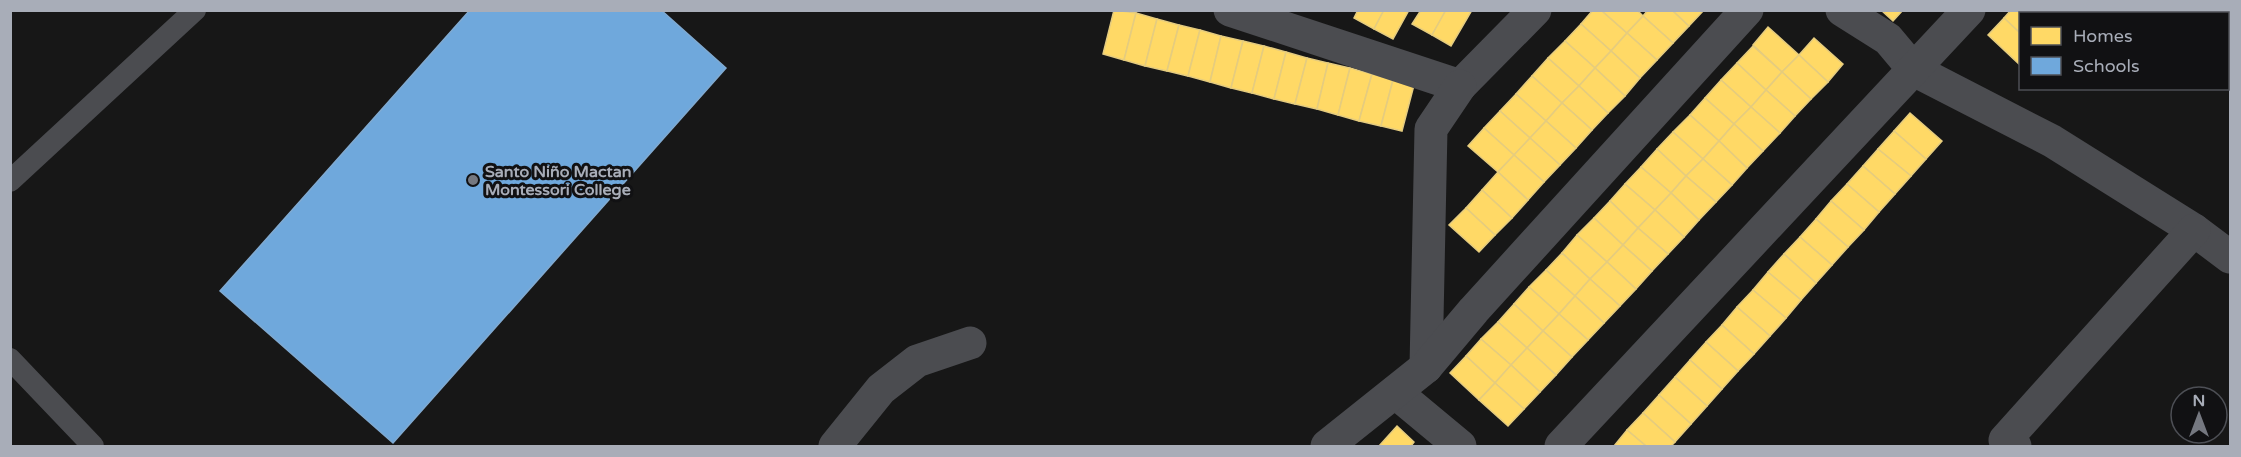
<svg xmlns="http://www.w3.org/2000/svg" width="2241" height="457" viewBox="0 0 2241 457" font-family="'Varela Round',sans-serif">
<rect width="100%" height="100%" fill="#171717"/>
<!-- homes -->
<g fill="#ffd966" stroke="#e5cc7f" stroke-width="1.5">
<path d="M1114,10L1136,13L1124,60L1103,54Z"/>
<path d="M1358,10H1384L1374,29L1354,18Z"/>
<path d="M1384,10H1409L1393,39L1374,29Z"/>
<path d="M1421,10H1446L1432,35L1412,24Z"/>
<path d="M1446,10H1472L1451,46L1432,35Z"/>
<path d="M1593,10H1601L1627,33L1611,51L1581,24Z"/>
<path d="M1601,10H1637L1643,16L1627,33Z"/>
<path d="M1648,10H1672L1689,26L1673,43L1643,16Z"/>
<path d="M1672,10H1704L1689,26Z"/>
<path d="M1881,10H1903L1893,21Z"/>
<path d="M2011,10H2030L2033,14H2020V33L2004,18Z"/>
<path d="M2030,10H2064L2067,14H2033Z"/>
<path d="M1136,13L1157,19L1145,66L1124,60Z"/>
<path d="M1643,16L1673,43L1657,60L1627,33Z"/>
<path d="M2004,18L2020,33V65L1988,35Z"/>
<path d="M1157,19L1179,25L1167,71L1145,66Z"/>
<path d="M1581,24L1611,51L1595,68L1565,41Z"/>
<path d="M1179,25L1200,30L1188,76L1167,71Z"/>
<path d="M1768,27L1799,55L1782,72L1753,45Z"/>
<path d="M1200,30L1221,36L1210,82L1188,76Z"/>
<path d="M1627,33L1657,60L1640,78L1611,51Z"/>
<path d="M1221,36L1243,41L1231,88L1210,82Z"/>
<path d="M1814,38L1843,64L1828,82L1799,55Z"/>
<path d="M1243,41L1264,46L1252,93L1231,88Z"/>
<path d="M1565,41L1595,68L1579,86L1548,58Z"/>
<path d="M1264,46L1286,52L1274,99L1252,93Z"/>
<path d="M1753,46L1782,72L1766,90L1737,63Z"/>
<path d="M1611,51L1640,78L1625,96L1595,68Z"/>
<path d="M1286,52L1307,58L1295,104L1274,99Z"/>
<path d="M1799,55L1828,82L1811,99L1782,72Z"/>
<path d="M1307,58L1328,63L1317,109L1295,104Z"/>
<path d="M1548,58L1579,86L1562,103L1532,76Z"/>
<path d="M1328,63L1350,68L1338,115L1317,109Z"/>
<path d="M1737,63L1766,90L1751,107L1721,80Z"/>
<path d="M1350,68L1372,74L1359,121L1338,115Z"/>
<path d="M1595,68L1625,96L1608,113L1579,86Z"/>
<path d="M1782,72L1811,99L1795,116L1766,90Z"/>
<path d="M1372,74L1393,80L1381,126L1359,121Z"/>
<path d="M1532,76L1562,103L1546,121L1516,94Z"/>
<path d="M1393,80L1414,85L1402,131L1381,126Z"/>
<path d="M1721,80L1751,107L1734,124L1705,98Z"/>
<path d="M1579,86L1608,113L1592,130L1562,103Z"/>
<path d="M1766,90L1795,116L1780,133L1751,107Z"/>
<path d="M1516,94L1546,121L1530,138L1500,111Z"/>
<path d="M1705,98L1734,124L1719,141L1690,115Z"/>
<path d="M1562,103L1592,130L1576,148L1546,121Z"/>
<path d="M1751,107L1780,133L1763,151L1734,124Z"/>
<path d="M1500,111L1530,138L1514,155L1484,128Z"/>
<path d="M1910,113L1942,141L1926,159L1894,131Z"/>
<path d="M1690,115L1719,141L1703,159L1673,132Z"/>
<path d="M1546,121L1576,148L1560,165L1530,138Z"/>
<path d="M1734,124L1763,151L1747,168L1719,141Z"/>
<path d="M1484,128L1514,155L1498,172L1468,146Z"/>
<path d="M1894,131L1926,159L1911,176L1878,149Z"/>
<path d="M1673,132L1703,159L1686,176L1657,149Z"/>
<path d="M1530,138L1560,165L1544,182L1514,155Z"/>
<path d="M1719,141L1747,168L1732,185L1703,159Z"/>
<path d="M1657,149L1686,176L1671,193L1641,167Z"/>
<path d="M1878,149L1911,176L1895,194L1863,166Z"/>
<path d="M1514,155L1544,182L1528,200L1498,172Z"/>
<path d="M1703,159L1732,185L1716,202L1686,176Z"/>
<path d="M1863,166L1895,194L1879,212L1847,184Z"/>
<path d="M1641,167L1671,193L1655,210L1625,184Z"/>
<path d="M1498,172L1528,200L1512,218L1482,190Z"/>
<path d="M1686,176L1716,202L1699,220L1671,193Z"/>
<path d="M1625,184L1655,210L1638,228L1610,201Z"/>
<path d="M1847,184L1879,212L1864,230L1831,201Z"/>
<path d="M1482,190L1512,218L1495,235L1466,208Z"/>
<path d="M1671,193L1699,220L1684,237L1655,210Z"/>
<path d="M1610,201L1638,228L1623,245L1594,218Z"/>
<path d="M1831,201L1864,230L1848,247L1816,219Z"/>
<path d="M1466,208L1495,235L1479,252L1449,225Z"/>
<path d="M1655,210L1684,237L1668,254L1638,228Z"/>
<path d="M1594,218L1623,245L1607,262L1577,235Z"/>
<path d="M1816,219L1848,247L1832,265L1800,237Z"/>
<path d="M1638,228L1668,254L1652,271L1623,245Z"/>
<path d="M1577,235L1607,262L1590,279L1562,253Z"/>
<path d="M1800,237L1832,265L1816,283L1784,254Z"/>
<path d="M1623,245L1652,271L1636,289L1607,262Z"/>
<path d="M1562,253L1590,279L1575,296L1546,270Z"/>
<path d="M1784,254L1816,283L1801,300L1768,272Z"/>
<path d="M1607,262L1636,289L1620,306L1590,279Z"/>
<path d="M1546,270L1575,296L1559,314L1529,287Z"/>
<path d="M1768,272L1801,300L1786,318L1753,290Z"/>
<path d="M1590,279L1620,306L1604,323L1575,296Z"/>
<path d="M1529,287L1559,314L1543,331L1514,304Z"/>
<path d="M1753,290L1786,318L1770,336L1737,307Z"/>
<path d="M1575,296L1604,323L1588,340L1559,314Z"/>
<path d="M1514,304L1543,331L1527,348L1498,322Z"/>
<path d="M1737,307L1770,336L1754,354L1722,325Z"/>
<path d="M1559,314L1588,340L1572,357L1543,331Z"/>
<path d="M1498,322L1527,348L1511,365L1481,339Z"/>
<path d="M1722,325L1754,354L1738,371L1706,342Z"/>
<path d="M1543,331L1572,357L1556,375L1527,348Z"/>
<path d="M1481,339L1511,365L1495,383L1466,356Z"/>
<path d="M1706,342L1738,371L1722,389L1690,360Z"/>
<path d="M1527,348L1556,375L1540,392L1511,365Z"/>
<path d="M1466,356L1495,383L1479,400L1450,373Z"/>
<path d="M1690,360L1722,389L1707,406L1675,377Z"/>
<path d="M1511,365L1540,392L1524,409L1495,383Z"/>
<path d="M1675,377L1707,406L1691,424L1659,395Z"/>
<path d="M1495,383L1524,409L1508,426L1479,400Z"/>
<path d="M1659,395L1691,424L1675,442L1643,413Z"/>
<path d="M1643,413L1675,442L1671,446H1646L1627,430Z"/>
<path d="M1397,426L1414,442L1411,446H1379Z"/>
<path d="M1627,430L1646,446H1614Z"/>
</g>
<!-- schools -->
<path fill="#6fa8dc" stroke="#80aad1" stroke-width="1.5" d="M470,10H661L726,68L393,443L220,291Z"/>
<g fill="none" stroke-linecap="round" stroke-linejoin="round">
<!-- service -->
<g stroke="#4b4c50" stroke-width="22">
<path d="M10,181L195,10"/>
<path d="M10,359L93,446"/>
</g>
<!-- minor -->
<g stroke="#4b4c50" stroke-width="33">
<path d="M1230,10L1460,86L1535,10"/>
<path d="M1842,10L1888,39L1914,70L2052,141L2194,230L2230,257"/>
<path d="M1426,367L1431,129L1460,86"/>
<path d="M1395,392L1460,446"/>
<path d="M835,446L881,389L917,361L970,343"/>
<path d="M1327,446L1426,367L1474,310L1747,10"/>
<path d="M1561,446L1969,10"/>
<path d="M2015,446L2005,440L2194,230"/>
</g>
</g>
<!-- markers -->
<circle fill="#757880" stroke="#111113" stroke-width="2" cx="473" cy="180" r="6"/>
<g text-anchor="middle" stroke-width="6" stroke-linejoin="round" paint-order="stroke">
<!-- poi labels -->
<g font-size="16" font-weight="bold" fill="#a8adb8" stroke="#111113" text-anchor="start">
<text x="485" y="177">Santo Niño Mactan<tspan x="485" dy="18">Montessori College</tspan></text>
</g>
</g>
<!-- border -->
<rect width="2241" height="457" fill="none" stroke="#a8adb8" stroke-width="24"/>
<!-- legend -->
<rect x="2019" y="12" width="210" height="78" fill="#111113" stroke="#4d4f55" stroke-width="1.5"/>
<rect x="2031" y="27" width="30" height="18" fill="#ffd966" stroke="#4d4f55" stroke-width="1.5"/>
<text x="2073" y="42" font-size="18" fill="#a8adb8">Homes</text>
<rect x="2031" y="57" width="30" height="18" fill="#6fa8dc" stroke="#4d4f55" stroke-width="1.5"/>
<text x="2073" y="72" font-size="18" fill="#a8adb8">Schools</text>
<!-- north arrow -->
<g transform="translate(2199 415)"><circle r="28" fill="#111113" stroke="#4d4f55" stroke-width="1.5"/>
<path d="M0-4.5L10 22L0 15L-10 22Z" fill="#757880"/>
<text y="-9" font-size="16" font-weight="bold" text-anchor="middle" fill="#a8adb8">N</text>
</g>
</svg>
